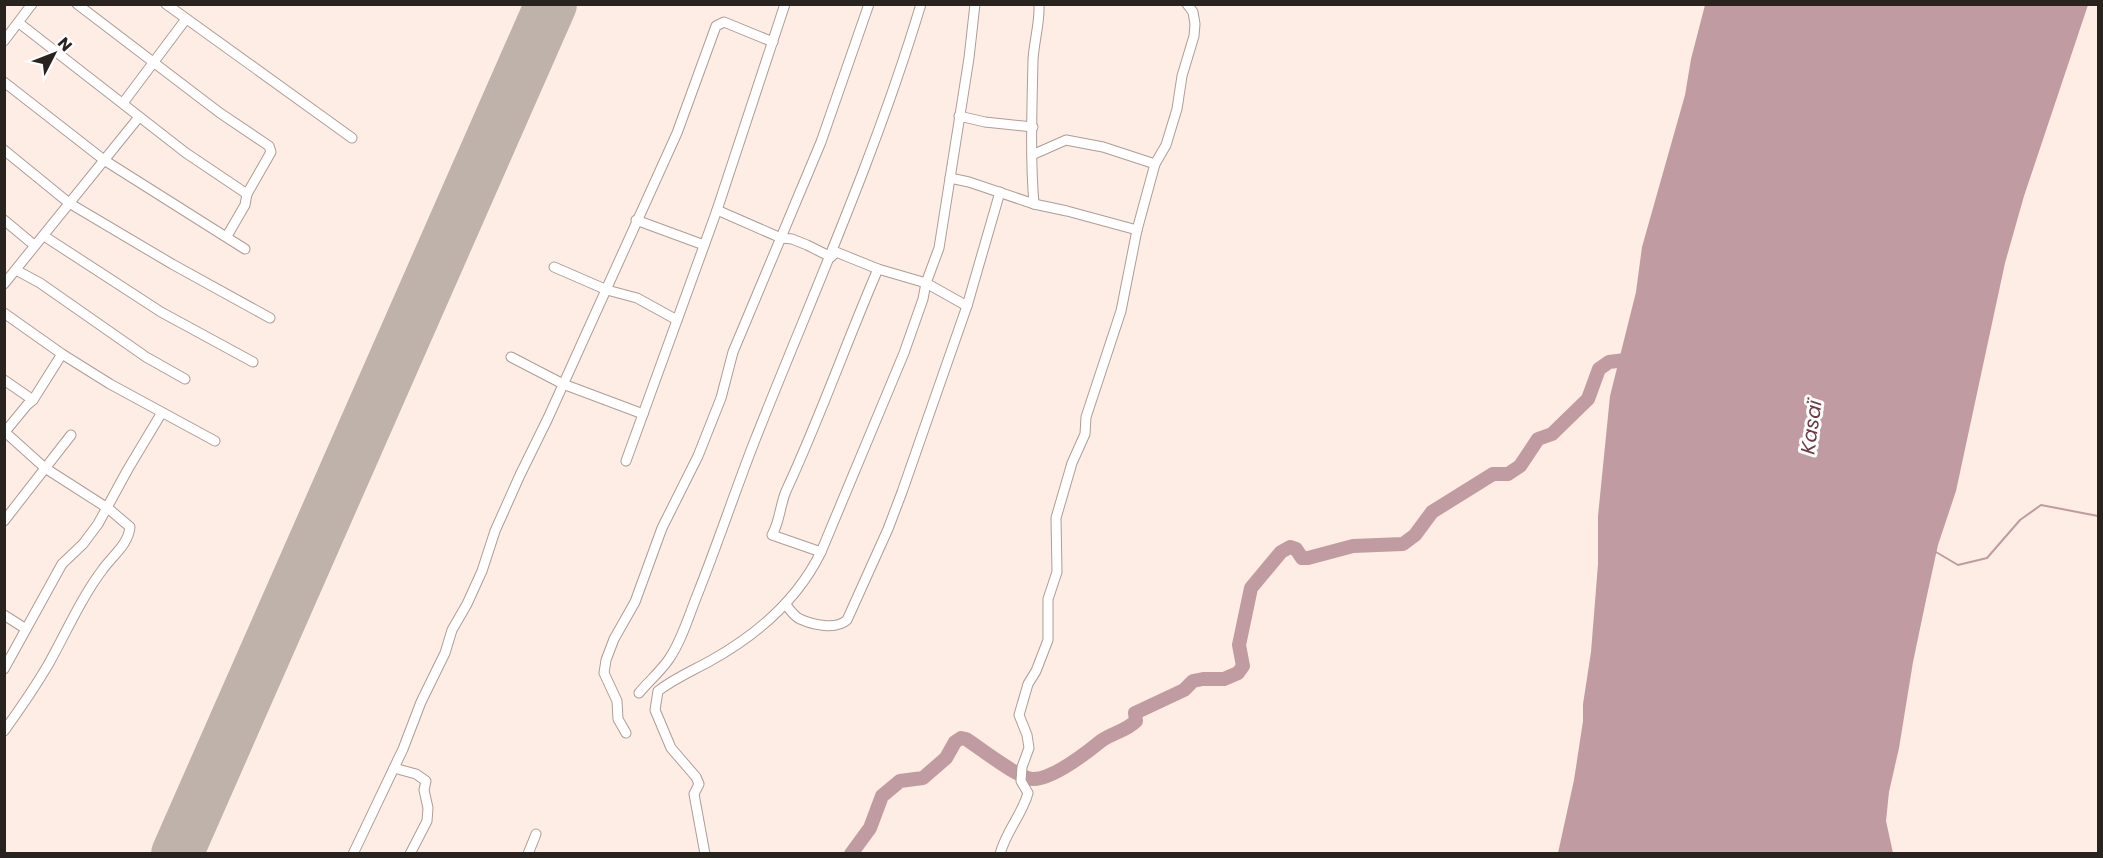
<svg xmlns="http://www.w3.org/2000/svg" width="2103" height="858" viewBox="0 0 2103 858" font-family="Poppins,sans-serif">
<rect width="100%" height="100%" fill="#fdede5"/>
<!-- water -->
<path fill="#c09ca2" d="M1705,5H2088L2024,196L2005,263L1956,491L1938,545L1926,600L1913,662L1899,748L1889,792L1886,821L1893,853H1558L1574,780L1583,721V704L1591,652L1598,564V516L1610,396L1636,292L1642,247L1685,95L1691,59Z"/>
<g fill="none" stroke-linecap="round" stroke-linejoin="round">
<!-- stream -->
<path stroke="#c09ca2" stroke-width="2" d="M1936,552L1958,565L1987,558L2020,520L2041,505L2098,516"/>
<!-- river -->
<path stroke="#c09ca2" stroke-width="14" d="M851,854L870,828L882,796L900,781L923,778L946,758L955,742L961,738L966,739C980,748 1019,779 1033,779C1053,779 1085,754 1101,741C1112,733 1126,731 1136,721L1135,713L1184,690L1193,681L1203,679H1224L1238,673L1243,666L1239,645L1251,588L1281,552L1290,547L1296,549L1302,558H1308L1353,546L1403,544L1415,535L1432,512L1493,474H1508L1520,466L1538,439L1552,434L1588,399L1599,369L1609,362L1633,359"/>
<!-- runway -->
<path stroke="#beb2ab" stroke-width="52" d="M177,854L551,4"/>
<!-- minor casing -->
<g stroke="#ad9d96" stroke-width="11">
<g id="minor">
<path d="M77,4L220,113L269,146L271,152L247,194"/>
<path d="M166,4L352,138"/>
<path d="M19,23L186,153L247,194L245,205L227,236"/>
<path d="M4,41L32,4"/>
<path d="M4,82L104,160L245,249"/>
<path d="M123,103L186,19"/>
<path d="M959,116L985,122L1033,127"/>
<path d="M4,150L69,203L172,264L270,318"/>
<path d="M1032,155L1066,140L1103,147L1155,164"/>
<path d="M950,178L969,182L1034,204L1067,211L1137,230"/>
<path d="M1034,204C1030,157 1032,108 1033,60C1034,41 1040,23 1039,4"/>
<path d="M717,210L781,238L792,239L807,245L831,257L836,252L878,269L926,283L967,306"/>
<path d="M4,220L34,245"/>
<path d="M636,220L704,245"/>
<path d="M44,236L161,312L253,362"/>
<path d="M554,267L607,290L637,298L677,320"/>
<path d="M16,270L40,283L146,357L185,379"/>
<path d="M4,284L139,117"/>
<path d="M4,313L62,354L110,384L215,441"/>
<path d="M511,357L563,384L643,414"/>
<path d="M4,380L33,400"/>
<path d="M4,433L27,405L33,400L62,354"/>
<path d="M626,461L717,210L785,4"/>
<path d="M4,521L71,435"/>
<path d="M821,552L772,535C780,521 780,505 786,491C820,418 846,343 878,269"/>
<path d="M786,605C790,610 795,617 800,619C813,625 836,630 847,620L888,529L902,492L967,306L1000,192"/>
<path d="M4,615L26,629"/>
<path d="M4,669L62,564L83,544L98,524L128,469L161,414"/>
<path d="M639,693C648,682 660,672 669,659C682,640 689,615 698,593C718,543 735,491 755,440C812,296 876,154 921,4"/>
<path d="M4,731C20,709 35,687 48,665C66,633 81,598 103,569C113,555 128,545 130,527L109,509L45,468L5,432"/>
<path d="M626,733L618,719L617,701L604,673L606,660L614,639L635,602L662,528L698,456L721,398L733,352L821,142L869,4"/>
<path d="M394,768L416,774L426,781L424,790L428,808L427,821L410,854"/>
<path d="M353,854L403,749L421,702L445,653L452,630L467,604L482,571L495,531L520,475L548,418L677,133L716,26L724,22L773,42"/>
<path d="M528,854L536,834"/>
<path d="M705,854L694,794L699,784L696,777L671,748L655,710L658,691C675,678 692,671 710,661C757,635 797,601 821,552L904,353L923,299L926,283L939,248L969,58L975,4"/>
<path d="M1000,854C1006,831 1022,815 1028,793L1021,781L1022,767L1029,748L1027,735L1019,715L1028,684L1036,671L1048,640V599L1057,572L1056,518L1072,463L1085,434L1086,417L1121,311L1137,230L1155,164L1166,145L1177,109L1182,76L1194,36L1195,24L1193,12L1187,4"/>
</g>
</g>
<!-- minor -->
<use href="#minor" stroke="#fff" stroke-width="9"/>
</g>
<g text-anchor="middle" stroke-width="6" stroke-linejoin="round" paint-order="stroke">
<!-- water labels -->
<g font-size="20" font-style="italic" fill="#6d3a44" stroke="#fff">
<text transform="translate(1811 427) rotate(-82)" y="7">Kasaï</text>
</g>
</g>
<!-- border -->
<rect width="2103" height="858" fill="none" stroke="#292320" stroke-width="12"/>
<!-- north arrow -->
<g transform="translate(54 54) rotate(48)" stroke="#ffffff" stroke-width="4.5" paint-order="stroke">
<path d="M0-4.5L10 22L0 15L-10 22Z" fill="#292320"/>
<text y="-9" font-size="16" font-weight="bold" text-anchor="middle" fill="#292320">N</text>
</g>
</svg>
